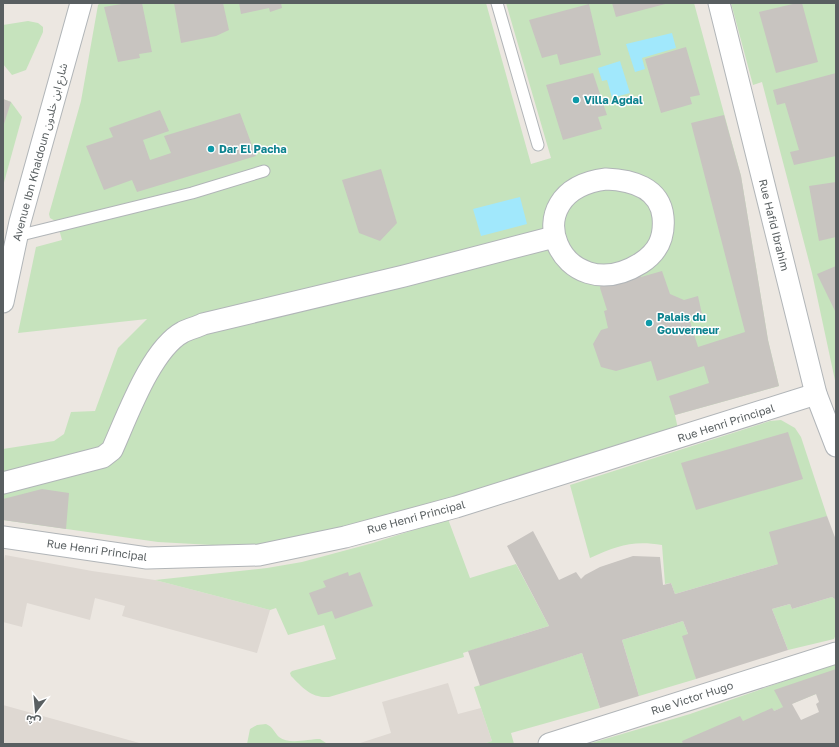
<svg xmlns="http://www.w3.org/2000/svg" width="839" height="747" viewBox="0 0 839 747" font-family="'Golos Text','Noto Sans Arabic',sans-serif">
<rect width="100%" height="100%" fill="#ece7e1"/>
<!-- education -->
<g fill="#ded8d2">
<path d="M5,555L92,571L155,580L270,610L257,653L122,616L125,606L95,598L90,620L27,603L22,627L3,622V567Z"/>
<path d="M448,683L458,714L481,708L492,741L483,744H357L391,733L382,702Z"/>
<path d="M3,705L143,744H3Z"/>
</g>
<!-- green -->
<g fill="#c6e3bd">
<path d="M100,3H486L531,164L551,158L506,3H694L741,176L768,340L779,386L675,415L678,429L601,455L360,525L267,544L212,545L158,542L3,520V449L54,441L64,434L71,412L95,411L118,348L147,319L18,333L36,247L62,240L57,222L50,218L49,214L81,101L98,5Z"/>
<path d="M731,3H836V385L812,273L762,82L753,85Z"/>
<path d="M28,21L38,23L43,27V32L26,70L12,75L3,64V25Z"/>
<path d="M3,99L11,102L22,117L3,186Z"/>
<path d="M781,420L795,428L801,437L827,516L778,564L675,594L671,583L665,584L662,545C632,540 617,546 590,558L570,485L770,421Z"/>
<path d="M448,519L470,578L516,564L549,626L463,653L464,657L329,697C311,698 303,688 291,676L290,673L292,671L336,659L324,625L288,635L276,608L270,610L155,580L267,568L302,562L373,543Z"/>
<path d="M832,597L836,600V634L834,639L788,650L772,609L790,604L792,609Z"/>
<path d="M683,621L688,634L696,679L639,696L622,640Z"/>
<path d="M582,653L600,708L511,733L514,744H483L492,741L474,687Z"/>
<path d="M836,663V697L815,692L816,694L774,711L791,744H588L690,714Z"/>
<path d="M266,724C273,727 274,732 279,737C289,745 308,739 320,739L326,743L247,744L250,729L257,725Z"/>
</g>
<!-- water -->
<g fill="#a1e8fc">
<path d="M672,33L676,48L642,58L645,69L635,72L626,44Z"/>
<path d="M620,61L630,93L612,98L607,80L602,81L598,68Z"/>
<path d="M520,197L527,224L481,236L473,209Z"/>
</g>
<!-- building -->
<g fill="#c8c4c0" fill-rule="evenodd">
<path d="M127,3H142L152,52L139,54L140,58L118,62L104,7Z"/>
<path d="M174,3H223L229,30L216,36L181,43Z"/>
<path d="M239,3H281L282,8L270,12L269,8L241,14Z"/>
<path d="M612,3H669L616,17Z"/>
<path d="M797,3H802L818,62L776,73L759,12Z"/>
<path d="M589,4L601,55L560,65L557,54L542,58L529,20Z"/>
<path d="M686,47L700,95L690,97L692,104L661,113L645,59Z"/>
<path d="M593,73L607,115L598,117L602,129L563,140L546,85Z"/>
<path d="M836,73V156L794,165L790,152L799,150L785,103L777,105L773,90Z"/>
<path d="M3,99L11,102L3,127Z"/>
<path d="M160,110L169,131L143,140L150,160L171,153L164,136L240,113L256,156L137,192L132,180L104,190L86,146L113,137L109,128Z"/>
<path d="M724,115L741,176L768,340L779,386L675,415L669,396L709,383L704,366L657,381L651,361L616,371L601,367L593,344L601,330L608,328L604,311L607,310L600,288L602,279L637,268L641,277L662,271L670,294L684,300L698,296L702,314L689,318L698,347L745,332L691,123Z"/>
<path d="M381,169L397,223L380,241L359,233L342,180Z"/>
<path d="M836,182V237L819,241L809,186Z"/>
<path d="M836,266V313L817,274Z"/>
<path d="M788,432L803,479L696,510L681,463Z"/>
<path d="M42,489L69,493L66,529L3,520V499Z"/>
<path d="M827,516L836,540V600L832,597L792,609L790,604L772,609L788,650L696,679L682,636L688,634L683,621L622,640L639,696L600,708L582,653L480,686L468,651L549,626L507,546L533,531L559,580L576,572L581,579L585,575L600,567L633,556L660,557L663,585L671,583L675,594L778,564L769,532Z"/>
<path d="M348,572L349,576L360,572L373,606L335,619L332,611L318,615L309,593L326,587L323,581Z"/>
<path d="M836,669V744H683L682,741L740,716L743,721L772,708L774,711L783,707L774,690ZM816,694L819,702L816,704L819,712L801,720L792,704Z"/>
</g>
<g fill="none" stroke-linecap="round" stroke-linejoin="round">
<!-- service casing -->
<g stroke="#b1b5b8" stroke-width="13">
<g id="service">
<path d="M497,3L538,145"/>
<path d="M17,236L192,193L264,171"/>
</g>
</g>
<!-- minor casing -->
<g stroke="#b1b5b8" stroke-width="23">
<g id="minor">
<path d="M719,3L816,394L836,446"/>
<path d="M606,179C631,180 660,187 663,217C665,238 658,252 641,263C561,313 510,191 606,179Z"/>
<path d="M3,302L20,222L81,3"/>
<path d="M3,483L103,457L112,450C127,417 151,349 183,332C189,329 197,327 203,324L404,276L554,237"/>
<path d="M3,537L147,558L259,555L345,537L456,507L816,394"/>
<path d="M549,744L836,653"/>
</g>
</g>
<!-- service -->
<use href="#service" stroke="#fff" stroke-width="11"/>
<!-- minor -->
<use href="#minor" stroke="#fff" stroke-width="21"/>
</g>
<!-- markers -->
<g fill="#0f9aa8" stroke="#fff" stroke-width="1.5">
<circle cx="576" cy="100" r="4"/>
<circle cx="211" cy="149" r="4"/>
<circle cx="649" cy="323" r="4"/>
</g>
<g text-anchor="middle" stroke-width="3" stroke-linejoin="round" paint-order="stroke">
<!-- culture labels -->
<g font-size="11" font-weight="bold" fill="#0d838f" stroke="#fff" text-anchor="start">
<text x="584" y="104">Villa Agdal</text>
<text x="219" y="153">Dar El Pacha</text>
<text x="657" y="321">Palais du<tspan x="657" dy="13">Gouverneur</tspan></text>
</g>
<!-- street labels -->
<g font-size="11" fill="#595f61" stroke="#fff">
<text transform="translate(40 152) rotate(-75)" y="4">Avenue Ibn Khaldoun شارع ابن خلدون</text>
<text transform="translate(774 225) rotate(76)" y="4">Rue Hafid Ibrahim</text>
<text transform="translate(726 423) rotate(-18)" y="4">Rue Henri Principal</text>
<text transform="translate(416 517) rotate(-15)" y="4">Rue Henri Principal</text>
<text transform="translate(97 550) rotate(8)" y="4">Rue Henri Principal</text>
<text transform="translate(692 698) rotate(-18)" y="4">Rue Victor Hugo</text>
</g>
</g>
<!-- border -->
<rect width="839" height="747" fill="none" stroke="#595f61" stroke-width="8"/>
<!-- north arrow -->
<g transform="translate(36 711) rotate(196)" stroke="#ffffff" stroke-width="3" paint-order="stroke">
<path d="M0-3L7 15L0 10L-7 15Z" fill="#595f61"/>
<text y="-6" font-size="11" font-weight="bold" text-anchor="middle" fill="#595f61">ش</text>
</g>
</svg>
